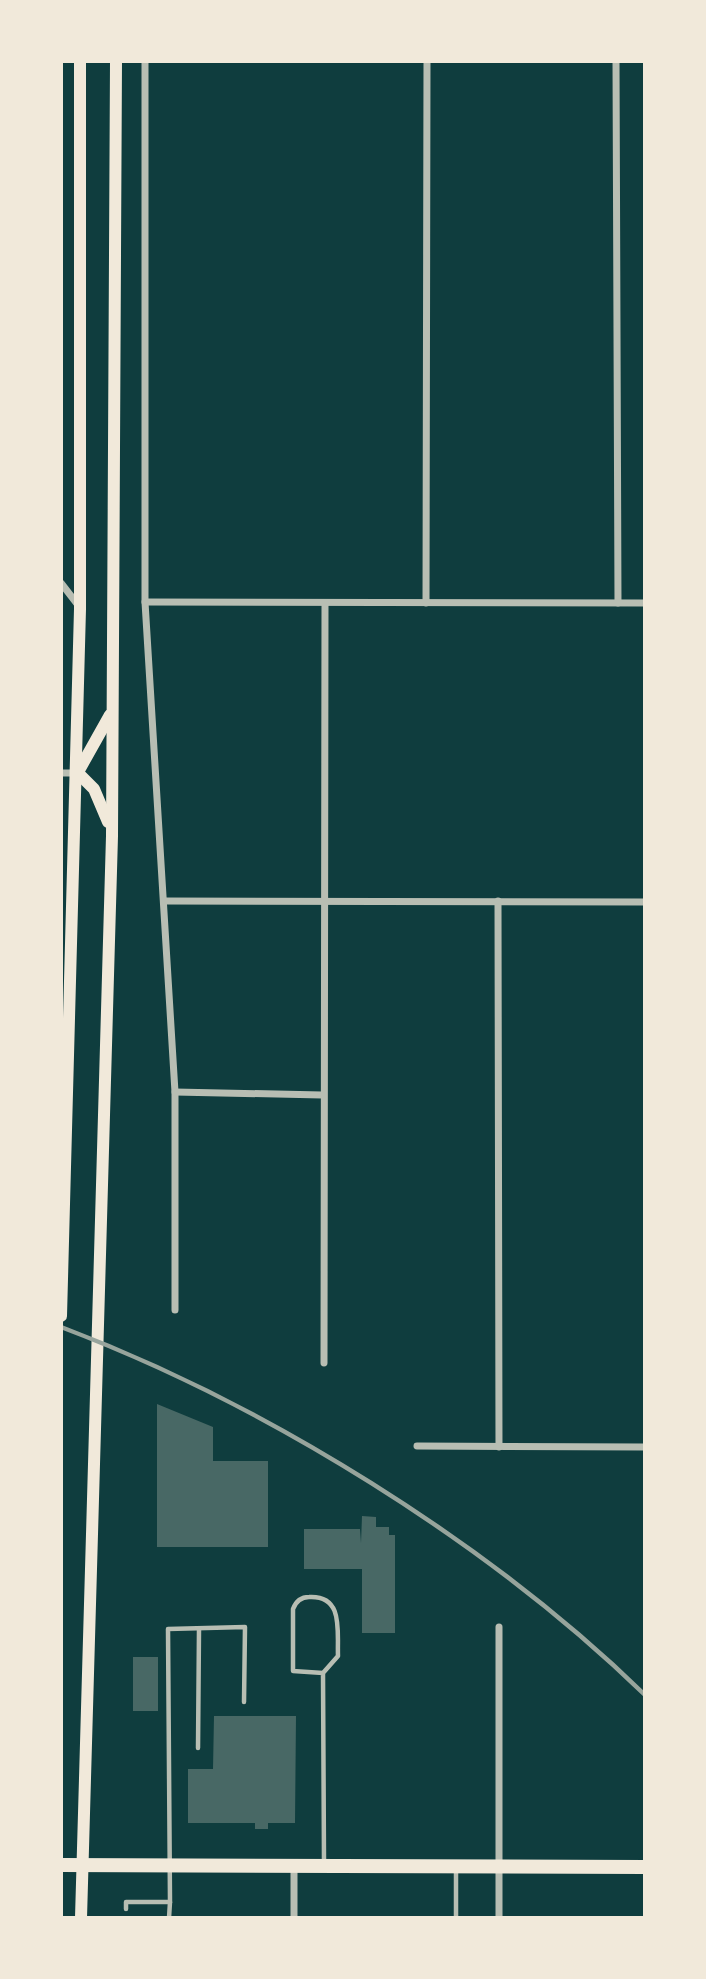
<svg xmlns="http://www.w3.org/2000/svg" width="706" height="1979" viewBox="0 0 706 1979" font-family="'Space Grotesk',sans-serif">
<rect width="100%" height="100%" fill="#0f3d3e"/>
<!-- building -->
<g fill="#486865">
<path d="M157,1404L213,1427V1461H268V1547H157Z"/>
<path d="M362,1516L376,1517V1527H389V1535H395V1633H362V1569H304V1529H360L361,1543Z"/>
<rect x="133" y="1657" width="25" height="54"/>
<path d="M214,1716H296L295,1823H268V1829H255V1823H188V1769H213Z"/>
</g>
<g fill="none" stroke-linecap="round" stroke-linejoin="round">
<!-- service -->
<g stroke="#b8beb3" stroke-width="4.5">
<path d="M323,1673L293,1671V1609C296,1601 301,1597 309,1597C344,1595 337,1631 338,1656L323,1673L324,1862"/>
<path d="M198,1748L199,1629"/>
<path d="M456,1867V1918"/>
<path d="M126,1909V1902H170L168,1629L245,1627L244,1702"/>
<path d="M169,1918L170,1902"/>
</g>
<!-- minor -->
<g stroke="#b8beb3" stroke-width="7">
<path d="M145,61V602L175,1092V1310"/>
<path d="M616,61L618,603"/>
<path d="M61,583L78,605"/>
<path d="M145,602L645,603"/>
<path d="M426,603L427,61"/>
<path d="M61,773H78"/>
<path d="M164,901L645,902"/>
<path d="M498,901L499,1447"/>
<path d="M175,1092L322,1095"/>
<path d="M324,1363L325,603"/>
<path d="M417,1446L645,1447"/>
<path d="M499,1627V1918"/>
<path d="M294,1918V1866"/>
</g>
<!-- secondary -->
<g stroke="#f1e9da" stroke-width="12">
<path d="M78,772L110,715"/>
<path d="M78,773L94,789L108,822"/>
<path d="M61,1316L80,609V61"/>
<path d="M81,1918L112,836L116,61"/>
</g>
<!-- primary -->
<path stroke="#f1e9da" stroke-width="14" d="M61,1865L645,1867"/>
<!-- rail -->
<path stroke="#97a49c" stroke-width="4.5" d="M61,1327C265,1404 489,1543 645,1695"/>
</g>
<!-- border -->
<rect width="706" height="1979" fill="none" stroke="#f1e9da" stroke-width="126"/>
</svg>
